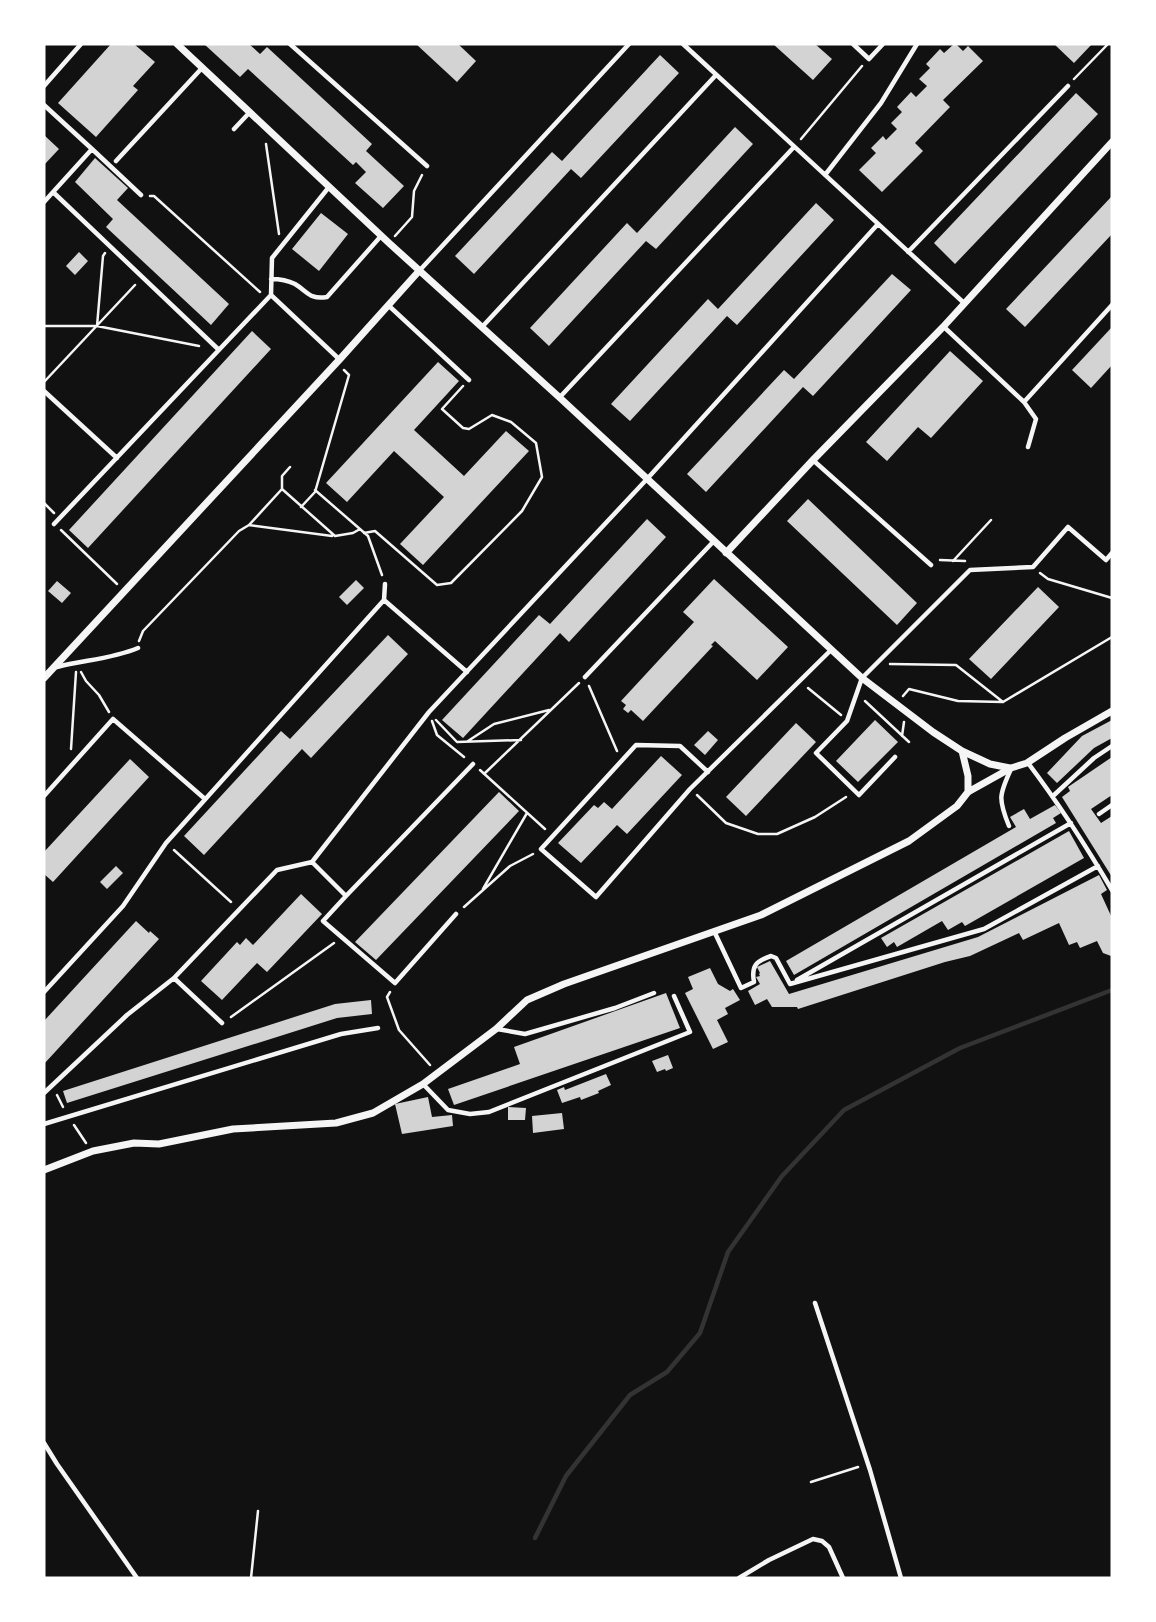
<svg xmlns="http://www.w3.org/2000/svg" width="1156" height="1622" viewBox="0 0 1156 1622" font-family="Rubik,sans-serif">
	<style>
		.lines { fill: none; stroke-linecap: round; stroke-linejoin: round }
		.stream { stroke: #333; stroke-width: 4.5 }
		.building { fill: #d3d3d3 }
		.path { stroke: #f5f5f5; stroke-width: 2.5 }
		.service { stroke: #f5f5f5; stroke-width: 4.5 }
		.minor { stroke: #f5f5f5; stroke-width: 7 }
	</style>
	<rect width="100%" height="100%" fill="#111"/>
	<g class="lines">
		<path class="stream" d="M535,1538L566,1476L630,1395L667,1372L700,1333L728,1252L782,1176L844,1110L960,1048L1112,990"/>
	</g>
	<path class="building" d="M111,44H134L155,62L133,86L138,90L96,137L58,103Z
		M204,44H249L260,54L267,47L372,144L366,151L404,186L383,208L355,183L366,172L356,162L353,165L248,69L240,77Z
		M416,44H458L476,61L457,82Z
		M773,44H815L832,59L813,80Z
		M954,44H956L963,51L968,46L983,61L943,100L950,107L915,143L923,151L882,192L859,170L876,153L871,148L883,136L886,140L897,129L891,123L902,112L897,107L911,92L916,97L927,86L919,79L930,68L926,64L940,49L944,53Z
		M1054,44H1092L1074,63Z
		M660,55L679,73L581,178L571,169L474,274L455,256L552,152L562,161Z
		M1076,93L1098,114L955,264L934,243Z
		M735,127L753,144L656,249L646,241L549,346L530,328L627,223L637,233Z
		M44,135L59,149L44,165Z
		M95,158L128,188L117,200L229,304L211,325L106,227L113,219L75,182Z
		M1112,196V234L1025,327L1006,309Z
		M816,203L834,220L737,325L727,316L630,421L611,404L708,299L718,309Z
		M321,213L348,234L319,271L292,249Z
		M79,252L88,261L75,275L66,266Z
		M892,274L911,290L813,396L803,387L706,492L687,474L784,370L794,379Z
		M1112,327V365L1091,388L1072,370Z
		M252,331L271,349L88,548L69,530Z
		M950,351L983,381L931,438L918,427L887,461L866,442Z
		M438,362L459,381L414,430L464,476L506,431L529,451L423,565L400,544L444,497L394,451L347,502L326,483Z
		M808,499L917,603L897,625L787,521Z
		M647,519L666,537L569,642L560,633L463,738L442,720L539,615L550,624Z
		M714,579L788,647L757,680L715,641L711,645L713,646L643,721L631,710L628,713L623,709L626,705L621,701L694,622L683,612Z
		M356,580L364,588L347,605L339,597Z
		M57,581L71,593L62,603L48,591Z
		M1038,587L1059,607L991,679L969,659Z
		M388,635L408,654L311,758L302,749L204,855L184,836L281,731L290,739Z
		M875,720L898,742L858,782L836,761Z
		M1112,720V738L1094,748L1057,783L1047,773L1082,736Z
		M796,723L816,742L746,816L726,797Z
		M708,731L718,740L705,755L694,745Z
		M661,756L682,775L627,834L617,825L581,863L558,843L594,805L598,808L604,802L612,809Z
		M1112,757V795L1091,809L1101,823L1112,816V877L1062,797L1070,791L1068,787Z
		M130,759L149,777L53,882L44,874V852Z
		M499,792L519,811L376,960L355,942Z
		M1055,805L1061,813L1053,818L1056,823L794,975L786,961L1016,827L1010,817L1024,809L1030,819Z
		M1069,831L1084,858L965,926L962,922L948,930L942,921L897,947L894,942L887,947L881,938Z
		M116,866L123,873L107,889L100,882Z
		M1099,875L1107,890L1101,894L1112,918L1111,956L1103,953L1097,941L1080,948L1077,942L1069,945L1059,923L1023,940L1019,933L970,956L945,962L798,1009L797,1007H772L767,999L755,1005L748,991L760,984L756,977L760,976L759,974L760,973L757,967L770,961L789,994L978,937Z
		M301,894L322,914L267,972L257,963L222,1000L201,981L237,942L240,945L246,938L253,945Z
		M136,921L149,933L150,931L159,939L44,1064V1021Z
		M710,968L718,984L730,991L733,989L740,1000L725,1008L728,1014L717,1020L728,1042L713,1049L685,993L693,989L688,977Z
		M666,993L680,1028L454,1105L448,1089L520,1064L514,1047Z
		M371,1000L372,1014L337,1018L67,1103L63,1091L335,1004Z
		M668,1055L673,1068L666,1071L665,1069L657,1072L652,1061Z
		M606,1074L611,1085L598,1091L599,1093L581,1100L580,1097L562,1103L557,1090L564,1087L565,1090Z
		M428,1097L432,1117L452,1115L453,1126L402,1134L395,1104Z
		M508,1107L526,1108L525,1120H508Z
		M562,1113L564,1129L533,1133L532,1116Z"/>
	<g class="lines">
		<path class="path" d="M1074,79L1108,44
			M801,139L862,66
			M266,144L279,234
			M150,196H154L260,292
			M395,236L412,217L414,191L422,175
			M44,326H97L199,346
			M97,326L103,256L105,253
			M44,382L135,285
			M282,489L335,536L353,533L360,529
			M315,490L368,536L382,575
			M44,503L54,513
			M301,507L315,492L349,375L344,370
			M249,525L332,536
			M61,530L117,584
			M364,533L375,531L437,585L451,583L522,511L542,477L536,443L511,422L492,415L469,429L463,428L442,409L463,386
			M940,560L965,561
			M953,561L991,520
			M1040,573L1048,579L1112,598
			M139,641L143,631L239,531L249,525L282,489V476L290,467
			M890,664L956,665L1003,702
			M81,672L86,681L99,695L109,712
			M589,686L617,751
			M808,688L841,715
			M903,696L909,689L958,701L1003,702L1112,637
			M865,701L909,742
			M436,720L457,742L521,740
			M432,721L437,735L464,757
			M902,736L904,722
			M468,741L494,724L549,710
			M71,749L76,672
			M480,770L545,829
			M484,774L579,683
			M697,795L726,823L758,834H777L815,817L846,797
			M174,850L231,902
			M483,889L527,813
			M464,907L510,866L533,854
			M390,992L387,997L399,1030L430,1065
			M231,1017L334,943
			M57,1095L63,1107
			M74,1125L86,1143
			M811,1482L858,1467
			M251,1578L258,1511"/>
		<path class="service" d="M290,44L427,166
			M683,44L964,303
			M853,44L869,59L883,44
			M44,86L81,44
			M44,105L92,149L44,202
			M234,129L250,112
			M92,149L141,195
			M116,161L202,68
			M825,175L881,103L917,44
			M53,192L219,350
			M908,252L1068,86
			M420,270L629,44
			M271,279C280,279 287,280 295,284C308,292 310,300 327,297L381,236
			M271,295L339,359
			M388,305L469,380
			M482,327L716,75
			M944,327L1024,402L1112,305
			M44,391L117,458
			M560,397L794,147
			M1024,402L1036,419L1028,447
			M814,461L931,565
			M54,524L271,295L272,258L329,187
			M384,600L385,584
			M57,667C84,660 112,659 138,648
			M585,677L713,542
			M895,757L859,795L816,753L847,721L862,678L970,570L1033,567L1068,527L1106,560L1112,553
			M1028,763C1059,804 1086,846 1112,890
			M708,772L680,746L636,745L541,849L596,897L690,789L831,650
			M44,796L113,719L205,799
			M1053,796L1094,758L1112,746
			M1099,814L1112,805
			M1009,826C998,799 999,795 1011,769
			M312,862L346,896
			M456,914L395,983L323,921L346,896L473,764
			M714,931L741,988L754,982C751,966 756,961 771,956L776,958L790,984
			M174,978L222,1023
			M797,980L1071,823
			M790,984L984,929L1098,866
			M44,992L123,906L166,843L384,600L467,672
			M497,1029L525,1034L615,1008L654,993
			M423,1084L448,1110L470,1114L489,1112L690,1032L674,996
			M44,1093L127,1015L174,978L277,870L312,862L429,712L647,479L878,224
			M44,1124L341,1034L378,1028
			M815,1303L870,1470L901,1578
			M44,1443L57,1464L137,1578
			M739,1578L769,1560L813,1539L822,1541L829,1547L843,1578"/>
		<path class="minor" d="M177,44L389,243L559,397L862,678L933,732L962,751L990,764L1010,768
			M726,553L813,460L943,327L1112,142
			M44,678L340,359L419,271
			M962,751L968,776V792
			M44,1170L93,1151L134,1143L159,1144L233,1129L336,1123L373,1113L423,1084L496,1029L527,1000L564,984L761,915L909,841L957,806L968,792L1011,768L1027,763L1065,738L1112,711"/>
	</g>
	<rect width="1156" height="1622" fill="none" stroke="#ffffff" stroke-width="91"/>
</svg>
